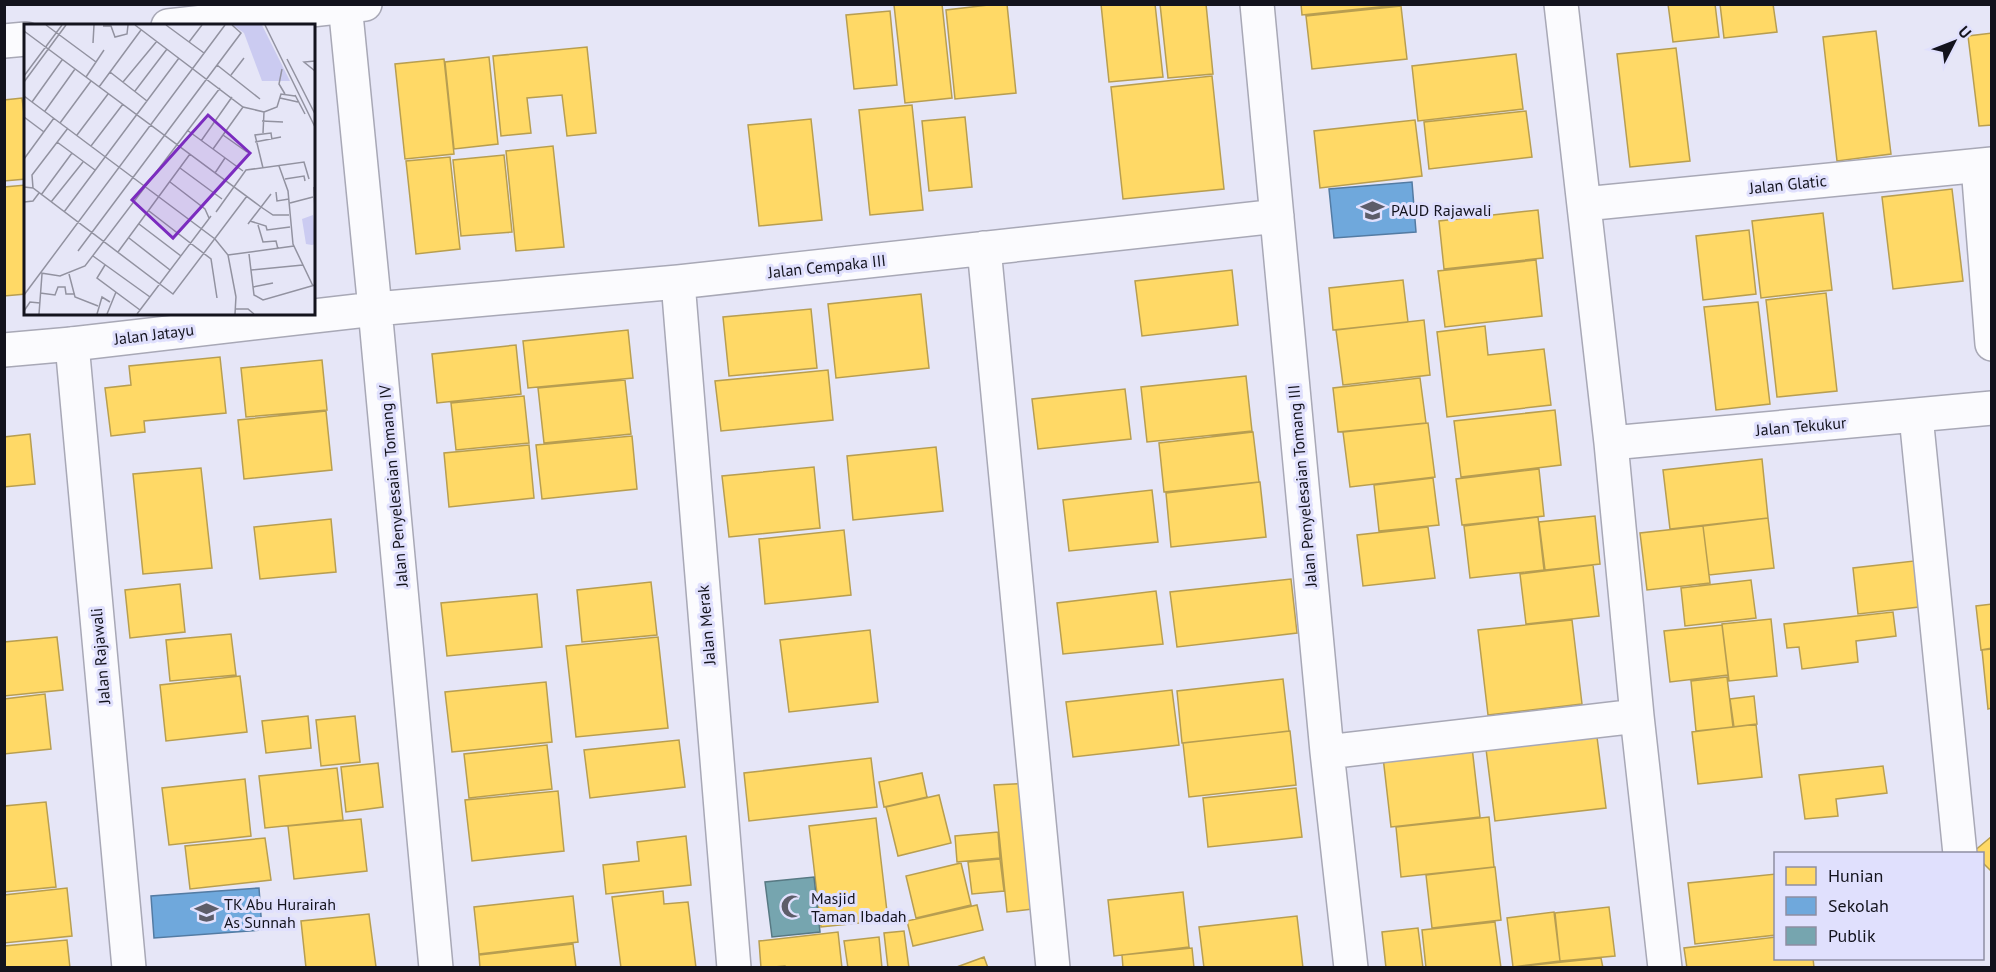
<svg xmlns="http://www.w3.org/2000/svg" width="1996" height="972" viewBox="0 0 1996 972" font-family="'PT Sans',sans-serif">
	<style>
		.homes { fill: #ffd966; stroke: #b89e50; stroke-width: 1.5 }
		.schools { fill: #6fa8dc; stroke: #537ba3; stroke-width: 1.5 }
		.public { fill: #76a5af; stroke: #587983; stroke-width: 1.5 }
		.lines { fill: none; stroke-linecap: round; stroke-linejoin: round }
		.minor-casing { stroke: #a8a8b6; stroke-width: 36 }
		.tertiary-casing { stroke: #a8a8b6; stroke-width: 36 }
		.minor { stroke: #fbfbfe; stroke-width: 33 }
		.tertiary { stroke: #fbfbfe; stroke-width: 33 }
		.labels { text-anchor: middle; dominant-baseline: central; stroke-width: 6; stroke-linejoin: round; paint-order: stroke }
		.street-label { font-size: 16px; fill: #13131d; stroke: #e0e0fd }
		.poi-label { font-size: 16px; fill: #13131d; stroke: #e0e0fd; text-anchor: start }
		.inset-road { fill: none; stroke: #9292a0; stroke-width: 1.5 }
		.view { fill: #7b2cbf; fill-opacity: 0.15; stroke: #7b2cbf; stroke-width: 3 }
		.inset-edge { fill: none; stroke: #13131d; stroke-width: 3 }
	</style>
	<rect width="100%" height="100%" fill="#e6e6f7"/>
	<path class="homes" d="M942,4L952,98L905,103L894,5Z
		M997,4H1007L1016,93L955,99L946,10Z
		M1101,4H1155L1163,77L1109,82Z
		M1160,4H1206L1213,74L1168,78Z
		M1301,4H1398V5L1302,15Z
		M1668,4H1715L1719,37L1673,42Z
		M1720,4H1773L1777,32L1724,38Z
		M1401,6L1407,59L1312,69L1306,16Z
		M890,11L897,85L854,89L846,15Z
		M1876,31L1891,154L1837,161L1823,37Z
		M1992,33V125L1979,126L1968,36Z
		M587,47L596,133L567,136L562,95L527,98L531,133L501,136L493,56Z
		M1676,48L1690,161L1630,167L1617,54Z
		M1516,54L1523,109L1418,121L1412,66Z
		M489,57L498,144L454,149L445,62Z
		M444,59L454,154L405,159L395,64Z
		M1212,76L1224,189L1123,199L1111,87Z
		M22,98L26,130V179L4,181V100Z
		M912,105L923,210L870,215L859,110Z
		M1526,111L1532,157L1429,169L1424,122Z
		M965,117L972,187L929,191L922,121Z
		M811,119L822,220L759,226L748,125Z
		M1415,120L1422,176L1320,188L1314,131Z
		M553,146L564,247L516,251L506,151Z
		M504,155L512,232L461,236L453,160Z
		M450,157L460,249L416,254L406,161Z
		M26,185V294L4,296V187Z
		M1952,189L1963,281L1893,289L1882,197Z
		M1538,210L1543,258L1444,269L1439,221Z
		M1823,213L1832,290L1761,298L1752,221Z
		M1749,230L1756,294L1703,300L1696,236Z
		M1536,260L1542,316L1445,327L1438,271Z
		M1232,270L1238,325L1142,336L1135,281Z
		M1403,280L1408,322L1333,330L1329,288Z
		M1826,293L1837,391L1777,397L1766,300Z
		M921,294L929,368L836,378L828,304Z
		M1758,302L1770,404L1716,410L1704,307Z
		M811,309L817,368L729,376L723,317Z
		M1424,320L1430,375L1343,385L1336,330Z
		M1485,326L1488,355L1544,349L1551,405L1447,417L1437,332Z
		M628,330L633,378L528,388L523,341Z
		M516,345L521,394L437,403L432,354Z
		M220,357L226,413L144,421L145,432L111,436L105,388L131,385L129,366Z
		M322,360L327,410L246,417L241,368Z
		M828,370L833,420L721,431L715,381Z
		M1246,376L1252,431L1147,442L1141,387Z
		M1420,378L1426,423L1338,432L1333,388Z
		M625,380L631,434L544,443L538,388Z
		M1125,389L1131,439L1038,449L1032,399Z
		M524,396L529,443L456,450L451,403Z
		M1555,410L1561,465L1461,477L1454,421Z
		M326,411L332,470L244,479L238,420Z
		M1428,423L1435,477L1350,487L1343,432Z
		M1253,432L1259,482L1164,492L1159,443Z
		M30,434L35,484L4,487V437Z
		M632,436L637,489L542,499L536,445Z
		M529,445L534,498L449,507L444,453Z
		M936,447L943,511L853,520L847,456Z
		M1762,459L1768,518L1670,529L1663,470Z
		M814,467L820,528L729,537L722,476Z
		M201,468L212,568L143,574L133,474Z
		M1539,469L1544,516L1462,525L1456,479Z
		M1433,478L1439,525L1379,531L1374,485Z
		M1260,482L1266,537L1171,547L1166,493Z
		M1152,490L1158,542L1069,551L1063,500Z
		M1595,516L1600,564L1545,570L1539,522Z
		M1538,517L1544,570L1470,578L1464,526Z
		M1768,518L1774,568L1709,575L1703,526Z
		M331,519L336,572L260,579L254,527Z
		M1703,526L1710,583L1647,590L1640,533Z
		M1428,527L1435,578L1363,586L1357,535Z
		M844,530L851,595L765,604L759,539Z
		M1914,561L1919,607L1858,614L1853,568Z
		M1593,565L1599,616L1526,624L1520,574Z
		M1291,579L1297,633L1177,647L1170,592Z
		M1751,580L1756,618L1685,626L1681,588Z
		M651,582L657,635L582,642L577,590Z
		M180,584L185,632L130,638L125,590Z
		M1156,591L1163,644L1063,654L1057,603Z
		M537,594L542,647L447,656L441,603Z
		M1992,604V648L1981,650L1976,606Z
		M1893,612L1896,636L1856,641L1858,662L1802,669L1799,647L1787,648L1784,624Z
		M1771,619L1777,676L1729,681L1722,624Z
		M1572,620L1582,704L1488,715L1478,630Z
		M1722,625L1728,675L1670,682L1664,631Z
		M870,630L878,702L789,712L780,640Z
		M231,634L236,675L170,681L166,640Z
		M57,637L63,690L4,696V642Z
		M658,637L668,728L576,737L566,646Z
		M1992,649V708L1988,709L1982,650Z
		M240,676L247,732L166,741L160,685Z
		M1727,677L1733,727L1696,731L1691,681Z
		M1283,679L1289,731L1182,743L1177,691Z
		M546,682L552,742L452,752L445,692Z
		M1172,690L1179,745L1073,757L1066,702Z
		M45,694L51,749L4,754V699Z
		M1754,696L1757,724L1734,727L1730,699Z
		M308,716L311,748L266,753L262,721Z
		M355,716L360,762L321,766L316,720Z
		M1756,724L1762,777L1698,784L1692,732Z
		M1290,731L1296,785L1189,797L1183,743Z
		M1597,737L1606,808L1495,821L1486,749Z
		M679,740L685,787L590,798L584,750Z
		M547,745L552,789L469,798L464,754Z
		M1472,747L1480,817L1391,827L1383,757Z
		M871,758L877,807L749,821L744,773Z
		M378,763L383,807L346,812L341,767Z
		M1883,766L1887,793L1836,799L1838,816L1805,819L1799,775Z
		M337,768L343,820L265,828L259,776Z
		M922,773L927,797L884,807L879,782Z
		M245,779L251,836L169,845L162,788Z
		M1029,783L1041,908L1007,912L994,785Z
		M1296,788L1302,837L1208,847L1203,798Z
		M558,791L564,851L472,861L465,800Z
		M939,795L951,843L898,856L886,807Z
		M46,802L56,887L4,892V806Z
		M1489,817L1494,867L1401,877L1396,827Z
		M876,818L888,920L821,927L809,826Z
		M361,819L367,871L294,879L288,826Z
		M998,832L1000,858L957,862L955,836Z
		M686,836L691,885L606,894L603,865L639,861L637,842Z
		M1992,836V872L1982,862V854L1973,852Z
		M265,838L271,880L190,889L185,846Z
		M1000,859L1004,891L972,894L968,862Z
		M961,863L971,905L916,918L906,876Z
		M1495,867L1501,920L1432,928L1426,875Z
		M1776,874V935L1695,944L1688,883Z
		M67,888L72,936L4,943V895Z
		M663,891L664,904L688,902L696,968H621L612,897Z
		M1183,892L1189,947L1114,956L1108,900Z
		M573,896L578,942L479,954L474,907Z
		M977,905L983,930L913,946L907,921Z
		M1609,907L1615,956L1560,961L1555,913Z
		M1554,912L1560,961L1513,967L1507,918Z
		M369,914L376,967L306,968L301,921Z
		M1297,916L1303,968H1204L1199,927Z
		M1495,922L1501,968H1426L1422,930Z
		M1418,928L1423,968H1386L1382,932Z
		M904,931L909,968H888L884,933Z
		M838,932L842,968H786L785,966L761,968L759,941Z
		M879,937L882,968H848L844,941Z
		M1776,937V958H1813L1814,968H1687L1684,948Z
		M67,940L70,968H4V946Z
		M573,944L576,968H480L479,955Z
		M1192,948L1194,968H1123L1122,955Z
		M984,957L988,968H954Z
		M1601,958L1603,968L1515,967Z"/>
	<path class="schools" d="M1412,182L1416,232L1334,238L1329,189Z
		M259,888L262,930L154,938L151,896Z"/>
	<path class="public" d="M814,877L820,932L772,937L765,882Z"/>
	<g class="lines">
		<defs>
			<path id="minor" d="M1257,4L1327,752L1351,968
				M1561,4L1611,443L1637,716L1665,968
				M168,26L365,4
				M4,41L26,39
				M1978,166L1992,344
				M1584,204L1992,164
				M984,248L1053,968
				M678,282L734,968
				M72,344L129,968
				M1916,416L1960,854
				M1611,443L1992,408
				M1327,752L1637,716
				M436,968L375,309L678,282L1277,216"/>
			<path id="tertiary" d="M4,350L72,344L375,309L345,4"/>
		</defs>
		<use href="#minor" class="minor-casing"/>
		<use href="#tertiary" class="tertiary-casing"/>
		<use href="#minor" class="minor"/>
		<use href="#tertiary" class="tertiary"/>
	</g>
	<defs>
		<symbol id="school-bare" viewBox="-9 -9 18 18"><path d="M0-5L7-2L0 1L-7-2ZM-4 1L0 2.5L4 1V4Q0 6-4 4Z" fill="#5d5d69" stroke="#e0e0fd" stroke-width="2.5" paint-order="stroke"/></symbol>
		<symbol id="mosque-bare" viewBox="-9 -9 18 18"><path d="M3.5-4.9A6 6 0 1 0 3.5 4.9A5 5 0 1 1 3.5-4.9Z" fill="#5d5d69" stroke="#e0e0fd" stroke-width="2.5" paint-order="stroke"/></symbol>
	</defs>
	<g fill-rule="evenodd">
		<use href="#school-bare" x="1356" y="194" width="33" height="33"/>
		<use href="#mosque-bare" x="776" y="890" width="33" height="33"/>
		<use href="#school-bare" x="190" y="896" width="33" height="33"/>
	</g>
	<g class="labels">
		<g class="street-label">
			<text transform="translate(1788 184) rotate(-6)">Jalan Glatic</text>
			<text transform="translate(827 266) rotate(-6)">Jalan Cempaka III</text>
			<text transform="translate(154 334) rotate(-7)">Jalan Jatayu</text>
			<text transform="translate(1801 426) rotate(-5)">Jalan Tekukur</text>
			<text transform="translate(393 486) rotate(-95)">Jalan Penyelesaian Tomang IV</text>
			<text transform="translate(1302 486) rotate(-95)">Jalan Penyelesaian Tomang III</text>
			<text transform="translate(706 625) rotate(-95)">Jalan Merak</text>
			<text transform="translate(100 656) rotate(-95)">Jalan Rajawali</text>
		</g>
		<g class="poi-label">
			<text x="1391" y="210">PAUD Rajawali</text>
			<text x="811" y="898">Masjid<tspan x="811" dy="18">Taman Ibadah</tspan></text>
			<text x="224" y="904">TK Abu Hurairah<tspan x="224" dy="18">As Sunnah</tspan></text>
		</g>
	</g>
	<g transform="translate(24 24)">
		<rect width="291" height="291" fill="#e6e6f7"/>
		<path d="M289,191L291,220L288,221L282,220L278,195Z" fill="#cbcbf1"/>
		<path d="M209,1H238L266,57H238L220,9Z" fill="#cbcbf1"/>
		<path class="inset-road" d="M22,1L72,38M111,1L219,83L240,88M142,1L180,29M241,1L291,103M79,2H87L91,13L103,10L104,1M0,7L237,183L249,191H265M165,18L178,1M69,19L70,1M263,35L291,90M291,37L280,38L291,47M193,41L236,75M258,45L255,60L261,70M86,48L123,77M207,51L220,34M0,52L38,1M62,53L80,26M0,58L42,1M99,58L133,17M75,63L117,6M111,67L143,25M271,71L281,90M0,72L191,215L204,231L212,273M256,74L274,78M8,78L38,36M21,87L51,45M240,88L253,83L257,70L271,72M0,93L20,108M238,97L259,98M36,99L67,57M163,106L219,147M239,109L240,88M53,111L84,70M199,111L223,128M177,117L208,73M33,118L71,146M231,118L257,113M67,122L99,80M189,125L219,83M0,135L30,94M255,142L264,167L269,220L289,262M156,144L198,175M239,144L231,111L247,109L248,116M191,149L201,134M261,155L280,152L281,157M146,158L181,185L185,194M0,163L9,164L149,270L223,172M290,163L291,186M9,164L8,151L44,104M252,168L253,177L265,175M17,171L48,129M0,178L9,177L15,169M27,178L59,138M266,179L289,173M125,187L187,235L193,274M40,188L155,34M192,188L222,146L280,138L285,155M226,197L242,202L243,206L266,203M115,200L157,232M224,200L247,170M234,201L239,218L252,217L254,225M105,214L146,246M54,227L217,9L208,1M94,228L166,130M225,230L230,271L239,276L291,261M204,231L270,222M69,232L126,273M81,241L73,254L116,286M227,246L279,241M17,249L36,252L61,242L196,64M45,250L51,273L74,282M229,263L249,259M16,269L31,271L34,263H41L42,270H51M0,271L201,1M211,285H224L230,290M0,287L6,278L16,279M15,290L18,250M73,290L78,273L86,278M83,290L92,268M113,290L187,192M211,290L212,272"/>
		<path class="view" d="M184,91L226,129L149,214L108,176Z"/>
		<rect width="291" height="291" class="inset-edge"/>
	</g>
	<rect width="1996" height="972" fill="none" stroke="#13131d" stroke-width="12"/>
	<rect x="1774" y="852" width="210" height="108" fill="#e0e0fd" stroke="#8e8ea3" stroke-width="1.5"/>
	<rect x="1786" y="867" width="30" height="18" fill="#ffd966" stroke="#8e8ea3" stroke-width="1.5"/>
	<text x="1828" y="882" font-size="18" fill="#13131d">Hunian</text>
	<rect x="1786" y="897" width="30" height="18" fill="#6fa8dc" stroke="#8e8ea3" stroke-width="1.5"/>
	<text x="1828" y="912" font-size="18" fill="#13131d">Sekolah</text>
	<rect x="1786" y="927" width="30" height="18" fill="#76a5af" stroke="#8e8ea3" stroke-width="1.5"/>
	<text x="1828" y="942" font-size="18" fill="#13131d">Publik</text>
	<g transform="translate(1954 42) rotate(48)" stroke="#e0e0fd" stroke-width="4.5" paint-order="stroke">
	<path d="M0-4.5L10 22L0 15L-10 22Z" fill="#13131d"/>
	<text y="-9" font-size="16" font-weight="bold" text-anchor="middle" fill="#13131d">U</text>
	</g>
</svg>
